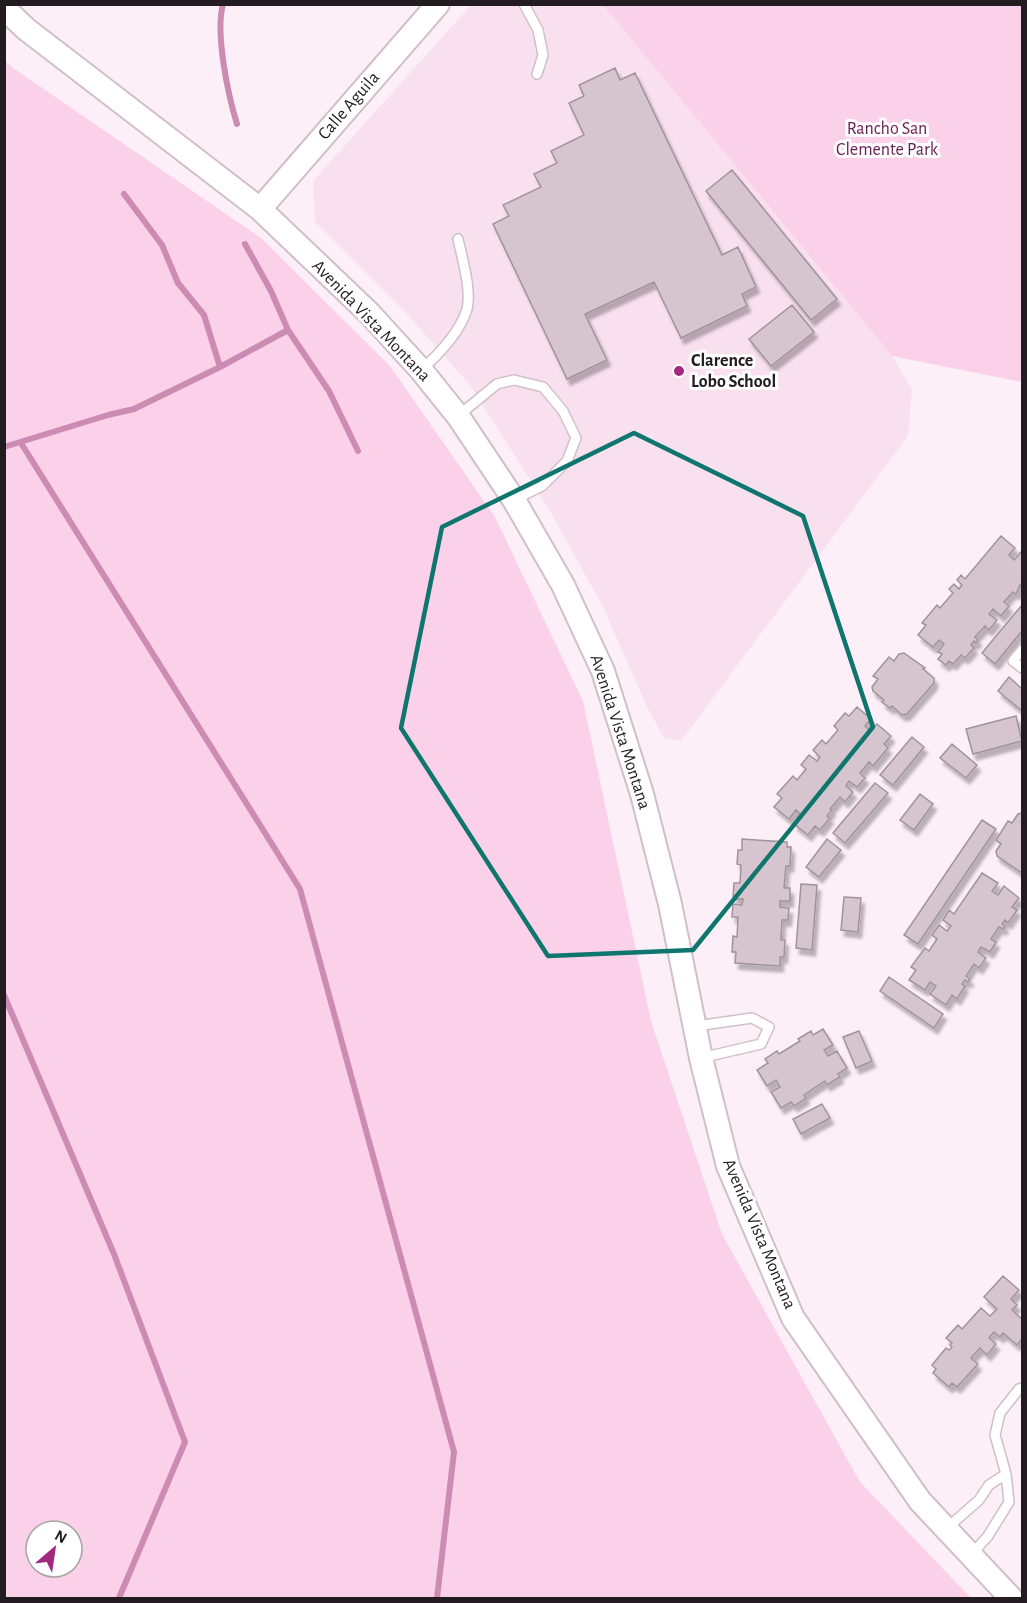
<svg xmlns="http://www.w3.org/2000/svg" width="1027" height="1603" viewBox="0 0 1027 1603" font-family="'Alegreya Sans',sans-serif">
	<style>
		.built { fill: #f9e0ef }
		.green { fill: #fad1e9; fill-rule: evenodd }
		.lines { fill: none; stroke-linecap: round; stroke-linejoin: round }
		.stream { stroke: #cc8bb3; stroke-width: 6 }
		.building { fill: #d6c5ce; stroke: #a2929b; stroke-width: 1.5; filter: url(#shadow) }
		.service-casing { stroke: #d0bfc9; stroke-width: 12 }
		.tertiary-casing { stroke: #d0bfc9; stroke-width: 26 }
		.service { stroke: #fff; stroke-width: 9 }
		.tertiary { stroke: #fff; stroke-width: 22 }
		.marked { fill: none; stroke: #0f766e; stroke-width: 4.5; stroke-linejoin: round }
		.poi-dot { fill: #a3297f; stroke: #fff; stroke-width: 2 }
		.labels { text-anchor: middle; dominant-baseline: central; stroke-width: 6; stroke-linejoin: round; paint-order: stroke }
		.street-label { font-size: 18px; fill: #221c20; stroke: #fff }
		.park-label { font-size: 18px; fill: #6b2054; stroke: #fff }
		.poi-label { font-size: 18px; font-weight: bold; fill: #221c20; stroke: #fff; text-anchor: start }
	</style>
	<defs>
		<filter id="shadow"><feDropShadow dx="3.5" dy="6" stdDeviation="1.5" flood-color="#0004"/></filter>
	</defs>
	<rect width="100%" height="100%" fill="#fdeff7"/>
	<path class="built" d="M471,5H603L892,356L912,389L908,436L681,741L664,738L647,707L604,609L554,518L470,385L404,311L315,222L313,181Z"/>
	<path class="green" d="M603,5H1022V382L892,356Z
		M4,60L13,68L261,238L390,366L495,517L583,701L651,1021L722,1234L860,1482L971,1598H5ZM36,1531H72V1567H36Z"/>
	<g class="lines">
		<path class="stream" d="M223,4C215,33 228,95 237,124
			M124,194L162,245L178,283L204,315L220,367
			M245,244L271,291L288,330L329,391L358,451
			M21,443L300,889L454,1452L437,1598
			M4,447L108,415L134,409L220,367L288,330
			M4,995L114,1254L185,1442L119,1598"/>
	</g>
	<path class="building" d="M615,68L620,80L635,73L722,255L738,247L756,287L742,294L747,306L681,338L654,282L585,314L607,360L567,379L493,224L509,216L503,205L541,187L534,174L557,163L551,151L584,135L569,103L584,96L579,85Z
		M732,170L837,299L811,320L706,191Z
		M792,305L814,332L771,366L749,339Z
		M1001,536L1015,548L1009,555L1014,560L1021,552L1022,554V587L1020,585L1016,594L1013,592L1004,602L1009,606L1001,616L993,609L989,614L997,620L989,630L985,626L975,637L978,640L976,643L974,641L971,645L974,648L965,658L961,655L953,664L949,661L946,665L938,659L942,654L938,652L944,644L939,640L933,647L918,635L926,625L922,623L937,605L940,608L953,593L949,589L954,584L959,589L962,585L957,580L961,575L965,579Z
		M1022,605V631L995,664L982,653Z
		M904,653L925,668L923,669L934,678V683L907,714L902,715L892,706L890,708L882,702L884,700L873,691L872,687L878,679L873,676L889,657L894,661L899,654Z
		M1009,677L1022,689V711L998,691Z
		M857,707L871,719L865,726L870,731L877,724L891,736L884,744L888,748L873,766L869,762L860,773L865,778L857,787L849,781L846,786L853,792L845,802L840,797L830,809L832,810L827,816L830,818L820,830L815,826L808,835L794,824L801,815L796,810L789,819L774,807L782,798L777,794L793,776L797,780L806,769L801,765L809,755L817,761L820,757L813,750L822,740L826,744L838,730L834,726L845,713L849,716Z
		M1016,716L1022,741L973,754L966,729Z
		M912,737L924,747L893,785L880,775Z
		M952,744L977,765L966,778L940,758Z
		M875,783L888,793L845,843L833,833Z
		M920,794L933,804L914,830L900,820Z
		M1022,813V873L997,856L996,851L1001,844L996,840L1008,821L1012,823L1018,814Z
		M982,820L996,829L918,944L904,935Z
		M742,839L787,842V847H791L790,866H786L784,888H790V901H780V907L789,908L788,920H782L781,940H785L784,957H780V966L735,963L736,952H732L733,936L737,937L738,917H732L733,904L742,905L743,899H733L734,883H740L741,865L737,864L738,850H742Z
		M827,839L841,850L819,877L806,867Z
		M982,873L998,883L992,891L998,895L1004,886L1019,898L1012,907L1017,910L1008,923L1005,920L1002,924L1005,926L1003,929L999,927L991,939L996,942L990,952L981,947L978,952L986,958L979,968L974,964L966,976L970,979L968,982L965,980L962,984L965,986L957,999L952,995L946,1005L930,994L936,986L930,982L925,990L909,980L916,970L911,967L925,948L929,951L937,939L932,935L939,925L947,931L951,926L943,920L949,910L954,914Z
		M801,884L817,885L812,950L796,948Z
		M844,897L861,898L858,932L841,930Z
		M889,977L943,1014L934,1028L880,991Z
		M823,1029L833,1045L824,1050L828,1056L837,1051L847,1068L838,1074L840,1077L827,1085L825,1081L804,1095L806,1098L794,1106L791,1102L781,1108L771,1092L780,1087L776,1080L767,1086L757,1070L768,1063L765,1059L777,1051L779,1054L800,1041L798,1039L811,1031L813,1035Z
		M859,1031L872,1061L856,1068L843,1037Z
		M822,1104L830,1118L801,1134L793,1119Z
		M1003,1276L1019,1290L1011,1299L1017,1305L1012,1310L1022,1319V1339L1017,1345L1003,1333L1000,1337L994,1332L989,1338L996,1344L987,1355L980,1348L971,1358L978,1364L957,1387L952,1383L949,1387L933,1373L936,1369L932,1365L946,1348L949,1350L952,1347L950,1345L952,1343L946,1338L958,1325L962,1329L981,1308L990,1316L997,1309L984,1297Z"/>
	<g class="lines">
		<defs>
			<path id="service" d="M524,4L538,30L543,55L537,74
				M421,370C438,355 458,335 466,312C473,294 462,258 458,239
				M458,416L497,384L514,380L543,387L563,411L576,438L567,461L542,486L514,500
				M1022,650L1013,661L1022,668
				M696,1026L752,1018L769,1027L761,1044L701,1058
				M946,1529L979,1500L989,1485L1006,1474
				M972,1554L988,1536L1009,1502L1006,1474L995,1435L1000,1413L1019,1389L1022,1388"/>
			<path id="tertiary" d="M4,8L26,29L260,209L369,313L421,370L458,416L514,500L563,585L603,671L642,794L670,904L701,1058L728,1166L793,1318L920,1501L1011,1598
				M260,209L438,4"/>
		</defs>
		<use href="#service" class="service-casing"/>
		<use href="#tertiary" class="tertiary-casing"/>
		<use href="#service" class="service"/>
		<use href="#tertiary" class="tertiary"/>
	</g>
	<path class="marked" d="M634,433L803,516L873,727L693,950L548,956L401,728L442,527Z"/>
	<circle class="poi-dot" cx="679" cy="371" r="6"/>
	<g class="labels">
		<g class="street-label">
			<text transform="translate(349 106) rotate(-49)">Calle Aguila</text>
			<text transform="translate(371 321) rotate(46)">Avenida Vista Montana</text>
			<text transform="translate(620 732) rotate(72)">Avenida Vista Montana</text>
			<text transform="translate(759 1234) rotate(67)">Avenida Vista Montana</text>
		</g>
		<g class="park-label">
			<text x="887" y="129">Rancho San<tspan x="887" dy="21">Clemente Park</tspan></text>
		</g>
		<g class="poi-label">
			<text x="691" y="361">Clarence<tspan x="691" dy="21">Lobo School</tspan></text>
		</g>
	</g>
	<rect width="1027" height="1603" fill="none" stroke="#221c20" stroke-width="12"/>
	<g transform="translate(54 1549) rotate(29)"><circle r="28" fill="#ffffff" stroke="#a7a4a6" stroke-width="1.5"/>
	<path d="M0-4.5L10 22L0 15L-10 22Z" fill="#a3297f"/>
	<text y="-9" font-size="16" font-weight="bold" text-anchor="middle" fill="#221c20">N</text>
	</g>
</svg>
